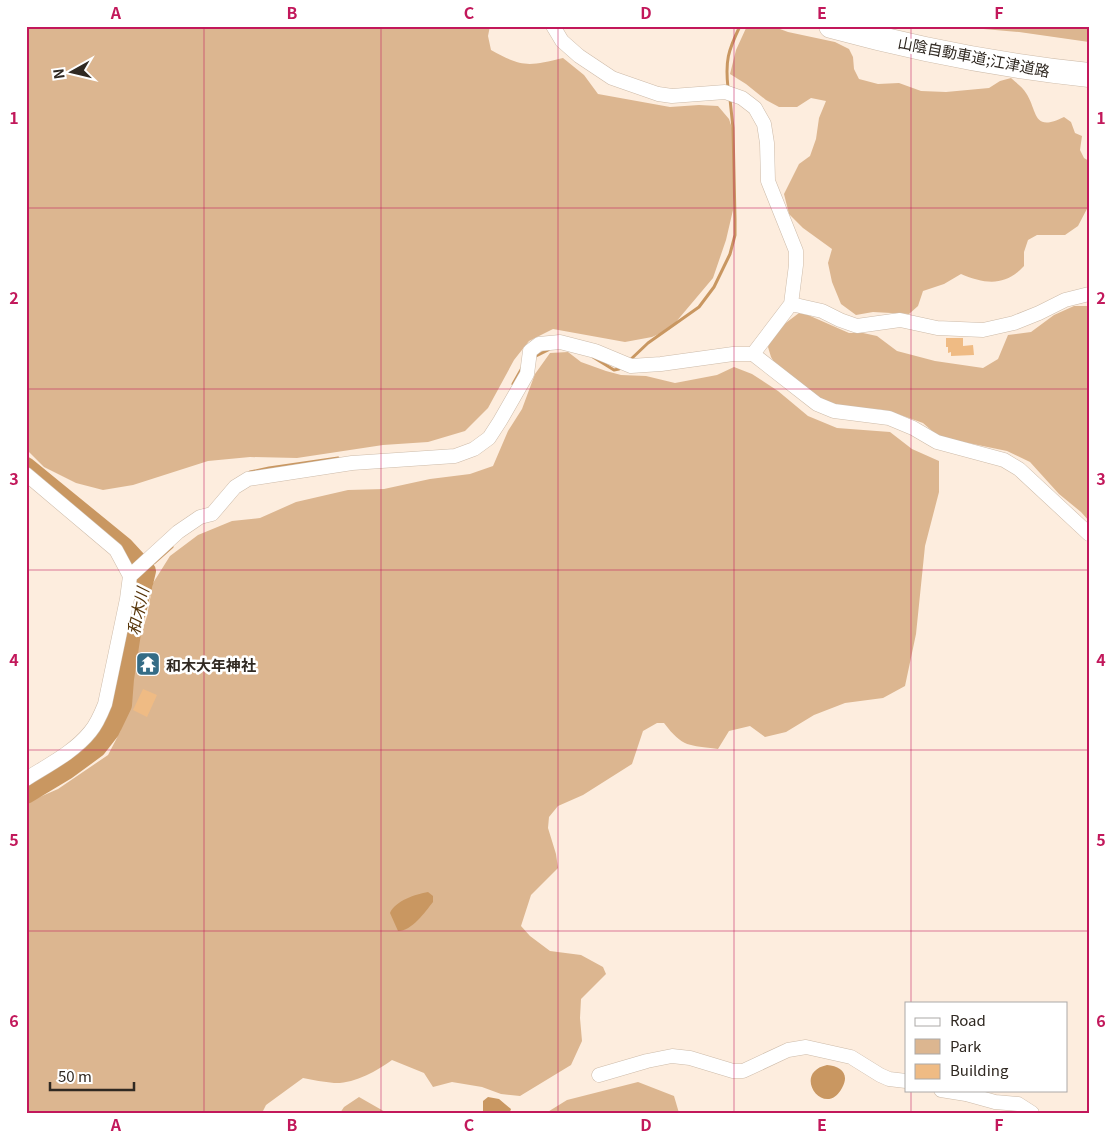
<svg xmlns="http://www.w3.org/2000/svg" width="1115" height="1139" viewBox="0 0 1115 1139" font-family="Georgia,'Noto Sans JP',serif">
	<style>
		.green { fill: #dcb690 }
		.water { fill: #c99761 }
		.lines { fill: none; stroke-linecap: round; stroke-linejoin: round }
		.stream { stroke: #c99761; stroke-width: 3 }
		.river { stroke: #c99761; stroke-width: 20 }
		.building { fill: #efbb84 }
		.street-casing { stroke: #cdbba9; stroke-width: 15 }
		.highway-casing { stroke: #cdbba9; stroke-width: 25 }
		.street { stroke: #fff; stroke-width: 14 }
		.highway { stroke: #fff; stroke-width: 24 }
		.grid { fill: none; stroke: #c2185b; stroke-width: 1; stroke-opacity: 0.55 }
		.labels { text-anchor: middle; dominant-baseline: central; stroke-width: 5; stroke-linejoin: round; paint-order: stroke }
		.street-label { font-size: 15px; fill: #302922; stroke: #fff }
		.poi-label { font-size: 15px; font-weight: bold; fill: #302922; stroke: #fff; text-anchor: start }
		.water-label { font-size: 16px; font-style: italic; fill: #563408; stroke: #fff }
		.neatline { fill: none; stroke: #c2185b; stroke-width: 2 }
		.grid-label { font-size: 16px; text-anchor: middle; font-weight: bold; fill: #c2185b }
	</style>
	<rect width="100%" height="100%" fill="#fdedde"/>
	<path class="green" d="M26,26H490L488,36L491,50C523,68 529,66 563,58L584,75L598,94L670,107L699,105L718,106L729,119L733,131V210L726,240L713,278L670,329L652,337L625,342L553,329L529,341L514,360L488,408L465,431L428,442L383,445L297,458L250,457L208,461L133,485L103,490L76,483L44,467L26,449Z
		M747,26H772L788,32L835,42L849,49L853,57L854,69L859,79L878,84L899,83L921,91L946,92L989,88L1000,81L1011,78C1016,83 1023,87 1026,93C1038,111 1032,133 1064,117L1071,122L1075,133L1082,136L1080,150L1084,158L1089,161V205L1078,226L1065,235H1037L1028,240L1024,252V266C1005,287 985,284 961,274L944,284L923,291L918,306L909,314L873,312L856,315L841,304L832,282L828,263L832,249L803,228L789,214L784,194L799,164L810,156L816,139L819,118L826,101L811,98L797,107H779L766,100L746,84L730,74L736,50Z
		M949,26H1089V42L1019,32Z
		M1074,306H1089V521L1081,512L1059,494L1030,462L1007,451L939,437L923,423L889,411L877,409L845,408L821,400L778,369L771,357L768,347L770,340L783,325L799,313L808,315L849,333H863L877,336L897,351L935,361L983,368L998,359L1008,335L1031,332L1054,315Z
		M568,352L581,362L606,371L621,375L646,376L675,383L717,375L734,367L752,374L778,391L808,416L837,428L890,432L912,449L939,461V492L925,546L916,634L905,686L883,698L845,703L814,715L786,732L765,737L750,726L729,731L718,749C689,745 683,748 664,723H657L643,731L632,764L583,795L558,806L549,817L548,828L556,854L558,868L531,895L521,926L530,936L550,951L581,955L603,967L606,974L581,999L580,1018L582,1041L571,1065L520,1096L501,1094L482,1087L452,1082L433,1087L424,1073L392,1060C377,1071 354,1084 334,1083C324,1082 313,1080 303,1078L266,1105L262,1113H26V803L58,789L108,755L120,732L128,708L135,652L147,616L153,583L170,556L198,535L232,521L260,518L296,502L348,490L384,489L430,479L470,474L493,466L508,431L522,409L535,374L550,353Z
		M638,1082L674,1096L679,1113H546L567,1100Z
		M359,1097L387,1113H340L344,1107Z"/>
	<path class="water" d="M428,892L433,896V902C425,912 412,931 398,931L390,913C395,901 416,894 428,892Z
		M827,1065C841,1066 850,1074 842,1088C825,1120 790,1073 827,1065Z
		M488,1097L499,1099L511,1109L510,1112H483V1101Z"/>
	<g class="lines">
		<path class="stream" d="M728,88C725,61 728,51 740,26
			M534,357L548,350
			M593,357L614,370L619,369L622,366
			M629,361L648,343L699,307L714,287L730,254L735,235V219L733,128L730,99
			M513,384L522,368
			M250,472L269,468L338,458
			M154,563L172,547"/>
		<path class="river" d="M26,467L124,547L146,571L131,633L124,679L122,705L110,730L96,748L66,770L26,794"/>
	</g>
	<path class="building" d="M946,338H963V346L973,345L974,355L951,356V352L948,353V347H946Z
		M142,656L157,662L153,671L139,666Z
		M143,689L157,695L147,717L133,710Z"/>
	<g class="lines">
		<defs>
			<path id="street" d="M553,26L562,41L579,56L612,78L658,94L672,96L725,92L742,98L755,108L764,124L767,143L768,181L796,251V265L791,304L753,354
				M791,304L822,311L840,320L857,326L900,320L937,328L983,330L1014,323L1039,313L1065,300L1089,294
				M26,474L116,550L130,576L127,599L105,704C101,714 97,724 90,732C74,752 48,765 26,779
				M130,576L178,532L200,517L212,514L235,487L248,479L352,463L455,456L474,449L489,438L500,421L527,374L530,351L539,344L560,342L595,351L631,366L661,364L733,354H753L817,404L834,411L889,418L913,428L937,442L1004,460L1019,469L1089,534
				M599,1075L647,1061L672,1056L690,1058L733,1071H743L788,1050L806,1047L851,1057L880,1075L889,1079L906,1081
				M941,1090L966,1094L995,1102L1018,1104L1032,1113"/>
			<path id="highway" d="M831,26C915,49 1002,66 1089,75"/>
		</defs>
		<use href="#street" class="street-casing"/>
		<use href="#highway" class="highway-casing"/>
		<use href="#street" class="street"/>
		<use href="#highway" class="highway"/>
	</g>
	<path class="grid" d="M204,26V1113M381,26V1113M558,26V1113M734,26V1113M911,26V1003M26,208H1089M26,389H1089M26,570H1089M26,750H1089M26,931H1089M911,1090V1113"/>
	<defs>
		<symbol id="temple-square" viewBox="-11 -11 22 22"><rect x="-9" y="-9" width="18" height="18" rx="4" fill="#346c86" stroke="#fff"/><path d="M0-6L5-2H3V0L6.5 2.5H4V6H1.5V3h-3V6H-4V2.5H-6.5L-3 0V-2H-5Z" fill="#fff"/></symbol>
	</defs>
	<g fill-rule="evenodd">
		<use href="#temple-square" x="134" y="650" width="28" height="28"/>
	</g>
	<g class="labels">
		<g class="street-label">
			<text transform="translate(974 56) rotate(11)">山陰自動車道;江津道路</text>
		</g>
		<g class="poi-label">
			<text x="166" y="664">和木大年神社</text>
		</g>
		<g class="water-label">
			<text transform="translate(137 611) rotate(-78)">和木川</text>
		</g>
	</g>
	<rect width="1115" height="1139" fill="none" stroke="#ffffff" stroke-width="55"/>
	<rect x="905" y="1002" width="162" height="90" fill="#ffffff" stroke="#aca9a7"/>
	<rect x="915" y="1018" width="25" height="8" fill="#ffffff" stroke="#aca9a7"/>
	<text x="950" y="1026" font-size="15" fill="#302922">Road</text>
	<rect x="915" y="1039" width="25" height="15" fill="#dcb690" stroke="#aca9a7"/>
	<text x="950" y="1052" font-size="15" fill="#302922">Park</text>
	<rect x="915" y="1064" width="25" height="15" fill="#efbb84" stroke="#aca9a7"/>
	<text x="950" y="1076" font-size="15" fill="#302922">Building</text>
	<g transform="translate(72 72) rotate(262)" stroke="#ffffff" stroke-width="4" paint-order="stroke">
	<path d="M0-4L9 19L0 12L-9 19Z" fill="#302922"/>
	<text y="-8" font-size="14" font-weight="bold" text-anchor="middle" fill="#302922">N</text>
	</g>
	<path d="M50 1082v8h84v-8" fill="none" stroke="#302922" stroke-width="2.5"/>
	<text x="58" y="1082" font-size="15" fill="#302922" stroke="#ffffff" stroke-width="4" paint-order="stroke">50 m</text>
	<rect x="28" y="28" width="1060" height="1084" class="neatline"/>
	<g class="grid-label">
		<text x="116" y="19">A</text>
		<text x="292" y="19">B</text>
		<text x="469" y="19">C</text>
		<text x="646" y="19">D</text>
		<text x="822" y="19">E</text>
		<text x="999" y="19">F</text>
		<text x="14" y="124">1</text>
		<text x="1101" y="124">1</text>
		<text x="14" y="304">2</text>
		<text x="1101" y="304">2</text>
		<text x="14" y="485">3</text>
		<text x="1101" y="485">3</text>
		<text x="14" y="666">4</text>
		<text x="1101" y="666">4</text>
		<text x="14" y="846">5</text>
		<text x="1101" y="846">5</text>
		<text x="14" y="1027">6</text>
		<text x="1101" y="1027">6</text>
		<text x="116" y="1131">A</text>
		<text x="292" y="1131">B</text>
		<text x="469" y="1131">C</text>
		<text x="646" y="1131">D</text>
		<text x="822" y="1131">E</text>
		<text x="999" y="1131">F</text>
	</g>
</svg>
